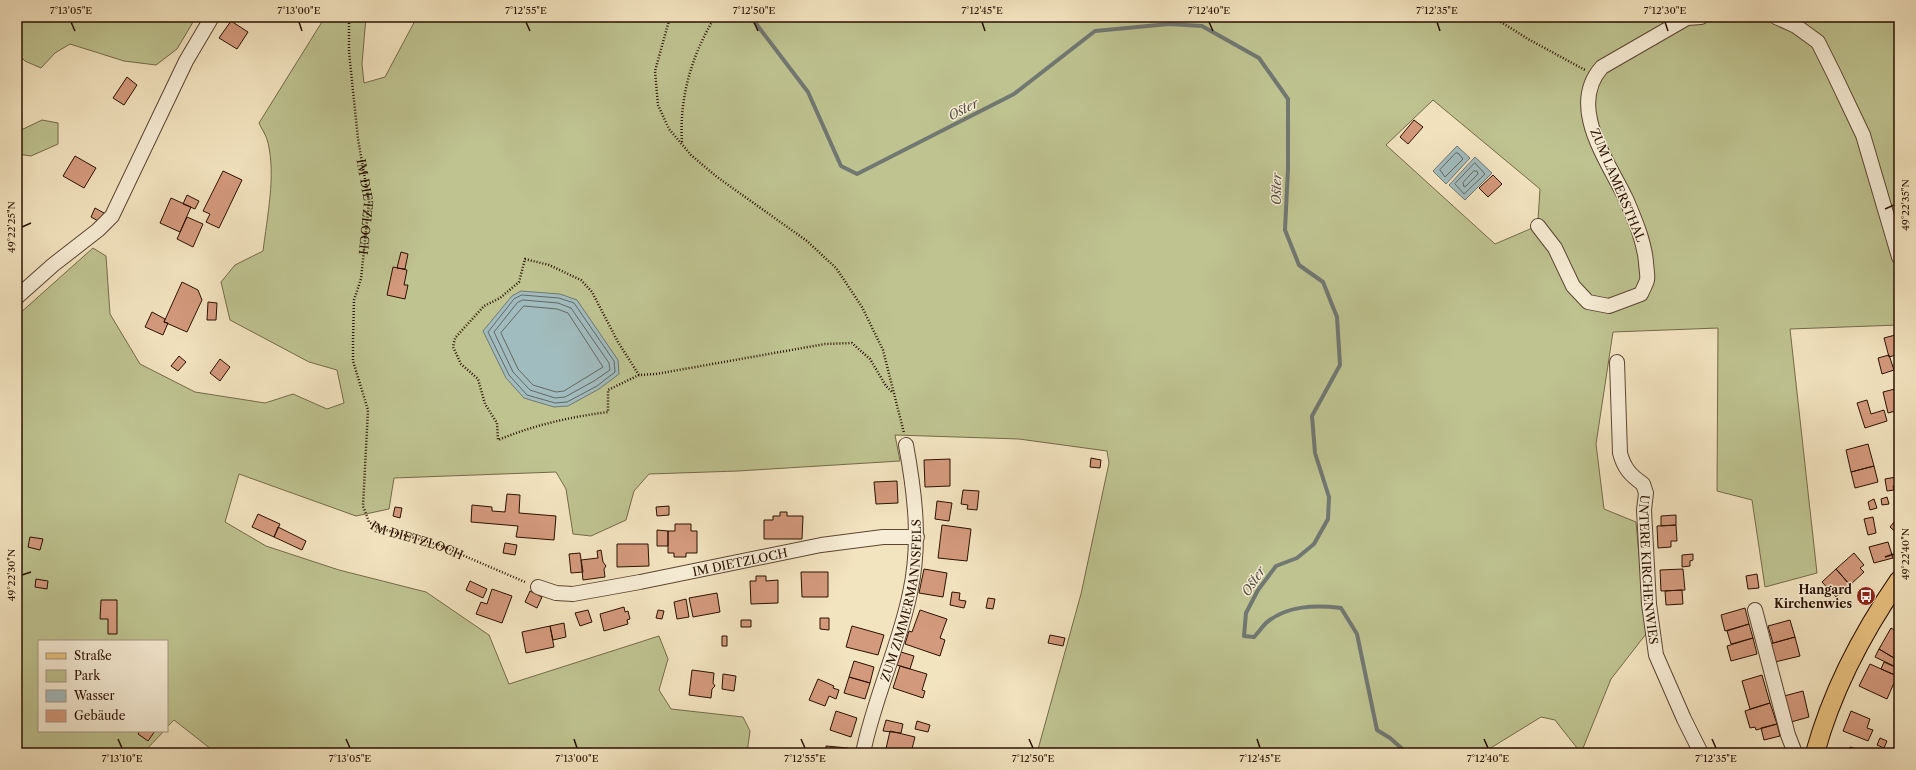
<svg xmlns="http://www.w3.org/2000/svg" width="1916" height="770" viewBox="0 0 1916 770" font-family="'Libre Caslon Text',serif">
	<style>
		.green { fill: #bec390; stroke: #746a48; fill-rule: evenodd }
		.water { fill: #a1bcbe; stroke: #717772 }
		.lines { fill: none; stroke-linecap: round; stroke-linejoin: round }
		.shore { stroke: #666660; stroke-width: 1 }
		.stream { stroke: #717772; stroke-width: 4 }
		.building { fill: #d49a7d; stroke: #2a1001 }
		.minor-casing { stroke: #5c4531; stroke-width: 16 }
		.major-casing { stroke: #2a1001; stroke-width: 20 }
		.path { stroke: #2a1001; stroke-width: 2.5; stroke-dasharray: 1 2; stroke-linecap: butt }
		.minor { stroke: #f7edd6; stroke-width: 14 }
		.major { stroke: #eac280; stroke-width: 18 }
		.ticks { fill: none; stroke: #2a1001; stroke-width: 1.5 }
		.labels { text-anchor: middle; dominant-baseline: central; stroke-width: 3; stroke-linejoin: round; paint-order: stroke }
		.street-label { font-size: 12px; fill: #2a1001; stroke: #f7edd6 }
		.poi-label { font-size: 12px; font-weight: bold; fill: #2a1001; stroke: #f7edd6; text-anchor: end }
		.water-label { font-size: 13px; font-style: italic; fill: #544c43; stroke: #f7edd6 }
		.neatline { fill: none; stroke: #2a1001; stroke-width: 1.5 }
		.ticks-label { font-size: 10px; text-anchor: middle; fill: #2a1001 }
	</style>
	<rect width="100%" height="100%" fill="#f3e4c0"/>
	<filter id="stains"><feTurbulence type="fractalNoise" baseFrequency=".005" numOctaves="4"/><feColorMatrix values="0 0 0 0 .2 0 0 0 0 .09 0 0 0 0 .02 0 0 0 .5 -.17"/></filter>
	<radialGradient id="worn" r=".72"><stop offset=".6" stop-color="#630" stop-opacity="0"/><stop offset="1" stop-color="#630" stop-opacity=".3"/></radialGradient>
	<path class="green" d="M17,17H196L177,49L156,65L124,61L70,44L55,53L41,68L25,61L17,53Z
		M325,17H366L362,64L364,83L385,77L417,17H1899V325L1790,329L1817,573L1765,587L1752,500L1717,491L1718,328L1613,332L1596,444L1604,509L1636,522L1646,634L1611,679L1581,753L1555,720L1541,717L1489,749L1487,753H1037L1081,594L1109,463L1107,451L1019,439L895,435L900,461L738,471L649,474L634,491L626,520L591,536L573,534L566,489L556,472L394,478L389,509L356,516L239,474L225,522L266,546L339,570L426,592L489,635L509,684L659,636L668,659L659,690L671,709L743,717L750,731L747,753H216L174,720L167,727V641H39V731H164L143,753H17V341L19,314L93,248L106,256L110,314L140,364L195,392L265,403L293,394L327,409L344,403L337,370L309,362L230,320L221,282L235,265L263,251C267,218 276,175 268,143C267,136 262,130 259,123ZM1433,100L1540,189L1538,220L1530,229L1495,244L1386,145Z
		M42,120L58,123V144L31,156L17,154V132Z"/>
	<path class="water" d="M1457,146L1470,158L1446,184L1433,171Z
		M1475,157L1492,173L1465,200L1449,185Z
		M521,291L560,294L577,300L618,360L619,374L599,389L568,406L554,407L524,398L506,378L483,331L512,296Z"/>
	<g class="lines">
		<path class="shore" d="M1456,153H1458L1463,159L1445,177L1440,170Z
			M1475,163L1485,174L1464,194L1455,184Z
			M1474,171H1477L1478,174L1466,186L1464,187L1463,183Z
			M522,295L559,298L574,303L614,361L615,372L597,386L567,402L555,403L527,395L509,375L488,332L514,299Z
			M523,300L558,303L571,308L609,363L610,370L594,381L565,397L555,398L530,390L513,372L494,332L517,303Z
			M524,306L557,309L568,313L603,367L564,391L556,392L533,385L518,369L501,333Z"/>
		<path class="stream" d="M751,17L808,92L841,166L857,174L1014,94L1095,31L1169,24L1202,26L1259,58L1288,99V169L1285,230L1299,265L1323,282L1337,317L1340,365L1312,416L1315,453L1329,497L1328,519L1314,544L1297,558L1276,566L1258,590L1246,613L1244,636L1254,637C1258,633 1262,627 1266,623C1287,605 1316,605 1341,608L1357,634L1377,730L1390,738L1407,753"/>
	</g>
	<path class="building" d="M231,21L248,32L237,49L219,38Z
		M127,77L137,85L124,105L113,98Z
		M1414,120L1423,127L1408,144L1400,137Z
		M75,156L96,168L84,188L63,176Z
		M223,171L242,180L219,228L206,222L210,214L203,211Z
		M1493,175L1502,184L1488,197L1479,188Z
		M187,195L199,201L195,209L183,204Z
		M171,198L191,207L180,232L160,223Z
		M95,208L104,213L100,222L91,217Z
		M187,217L203,224L193,247L177,239Z
		M401,252L408,254L405,269L397,268Z
		M393,267L407,270L404,285H408L405,299L387,295Z
		M182,282L198,290L202,300L187,332L164,322Z
		M208,302L217,303L216,320H207Z
		M152,312L165,319L164,322L168,323L163,335L145,327Z
		M1899,334V354L1889,357L1884,338Z
		M1889,355L1894,370L1882,374L1878,358Z
		M179,356L186,362L178,371L171,366Z
		M220,359L230,367L220,381L210,373Z
		M1899,388V410L1888,413L1883,392Z
		M1867,400L1871,414L1884,410L1887,421L1865,428L1857,403Z
		M1868,444L1874,466L1851,472L1846,450Z
		M1091,458L1101,460L1100,468L1090,467Z
		M950,459V486L925,487L924,460Z
		M1874,466L1878,482L1855,488L1851,472Z
		M1896,477L1898,485L1893,486L1894,490L1887,491L1885,479Z
		M897,481L898,503L876,504L874,482Z
		M963,490L979,491L977,510L967,509L968,505L961,504Z
		M507,494L520,495L519,513L556,516L554,540L516,537L518,526L471,522L472,505L492,507V511L505,512Z
		M1887,497L1889,504L1882,505L1881,499Z
		M1874,499L1877,508L1870,510L1868,502Z
		M937,501L952,503L949,521L935,519Z
		M669,506V515L657,516L656,507Z
		M395,507L402,508L400,518L393,516Z
		M780,512H787V516H803L802,539H764V520H773V516H780Z
		M258,514L280,524L274,537L252,527Z
		M1676,515V525L1661,526V516Z
		M1873,517L1876,533L1868,535L1864,519Z
		M1898,517H1899V535L1890,527Z
		M675,524H691V531H697V553H686V557H674V553H668V531H675Z
		M942,525L971,529L967,561L938,558Z
		M1676,525L1677,541H1671V547L1658,548L1657,526Z
		M278,527L306,541L302,550L274,537Z
		M657,530L668,531V546H657Z
		M30,537L43,539L40,550L28,547Z
		M1888,542L1893,558L1874,563L1869,547Z
		M505,543L517,545L515,555L503,553Z
		M617,544H648L649,566L617,567Z
		M601,550L603,562L606,566L604,569L605,577L583,580L581,560L598,558L597,551Z
		M580,553L583,572L571,573L569,554Z
		M1854,553L1864,565L1860,568L1864,572L1850,585L1836,569Z
		M1693,554V560L1690,561V566L1682,567V555Z
		M924,569L947,573L943,597L919,593Z
		M1683,569L1685,590L1661,591L1660,570Z
		M1836,569L1850,585L1836,597L1822,582Z
		M801,572H828V597H802Z
		M1757,574L1759,588L1748,589L1746,576Z
		M756,576H766V581L778,580V603L751,604L750,581H756Z
		M36,579L48,581L47,589L35,587Z
		M470,581L487,589L483,598L466,590Z
		M492,589L512,596L502,623L476,614L481,602L487,604Z
		M1682,590L1683,604L1666,605L1665,591Z
		M530,591L542,597L537,608L525,602Z
		M952,592L960,593L959,600L966,601L964,608L950,605Z
		M717,593L720,612L693,617L689,598Z
		M988,598L995,599L993,609L986,608Z
		M686,599L689,617L677,619L674,602Z
		M101,600H117V634H108V619H100Z
		M624,607L625,612L628,611L630,619L627,620L628,624L604,631L600,614Z
		M1745,608L1749,624L1725,631L1721,615Z
		M588,610L592,622L580,626L575,613Z
		M658,610L664,611L662,619L656,618Z
		M920,610L947,619L940,638L945,640L940,656L905,644L909,631L912,632Z
		M820,618H829V630L820,629Z
		M741,620H751V627H741Z
		M1790,620L1795,637L1773,643L1768,626Z
		M564,623L566,637L553,640L550,626Z
		M1749,624L1753,638L1731,644L1727,631Z
		M550,626L554,647L526,653L522,632Z
		M852,626L884,635L878,655L846,647Z
		M1891,628L1899,633V661L1879,649Z
		M1050,635L1065,638L1063,646L1048,643Z
		M722,636H727V646H722Z
		M1795,637L1800,656L1775,662L1770,644Z
		M1753,638L1757,654L1731,661L1727,646Z
		M1879,649L1899,661L1896,667L1875,657Z
		M901,652L914,656L910,669L897,665Z
		M854,661L874,667L870,683L849,677Z
		M1884,662L1899,669L1897,676L1881,669Z
		M1870,664L1897,676L1887,699L1859,686Z
		M900,666L927,674L922,690L925,691L923,698L893,688Z
		M692,670L714,673L713,683L715,686L712,689L711,698L689,695Z
		M723,674L736,676L734,691L722,689Z
		M1762,675L1770,703L1750,709L1742,681Z
		M849,677L870,683L865,699L844,693Z
		M818,679L834,686L833,688L839,690L836,699L829,696L825,706L809,700Z
		M1803,691L1809,717L1791,722L1784,696Z
		M1770,703L1777,724L1756,730L1755,727L1750,728L1745,711Z
		M836,711L857,718L851,737L830,730Z
		M1851,711L1870,719L1867,728L1873,730L1868,741L1843,731Z
		M886,720L903,724L901,733L883,731Z
		M917,721L930,725L928,732L915,729Z
		M1777,724L1780,736L1764,740L1761,728Z
		M140,731H155L148,741L138,734Z
		M890,731L915,737L911,753H885Z
		M1880,738L1887,741L1884,748L1877,745Z
		M826,746L848,748L847,753H826Z
		M1850,747L1871,753H1848Z"/>
	<g class="lines">
		<defs>
			<g id="minor">
				<path d="M1776,17L1796,26L1818,42L1834,74L1863,135L1899,257"/>
				<path d="M1538,226L1555,248L1573,286L1588,302L1609,306L1641,294C1643,289 1646,284 1647,280C1648,275 1646,267 1646,262C1644,241 1635,220 1627,201C1609,162 1566,107 1602,67L1687,18L1701,17"/>
				<path d="M17,297L53,265L98,230L112,216L186,61L212,17"/>
				<path id="s2" d="M1617,362L1620,453C1624,468 1630,475 1643,484L1646,493L1644,510L1649,604L1656,655L1684,719L1701,753"/>
				<path id="s3" d="M538,587L556,593L573,594L640,582L821,545L883,537H917"/>
				<path d="M1755,610L1788,735L1795,753"/>
				<path id="s4" d="M863,753C874,698 899,647 910,593C921,543 915,494 906,445"/>
			</g>
			<path id="major" d="M1815,753C1832,691 1863,632 1899,580"/>
		</defs>
		<use href="#minor" class="minor-casing"/>
		<use href="#major" class="major-casing"/>
		<g class="path">
			<path id="s1" d="M349,17V52L358,139L369,202L361,279L354,300L353,341V361L368,410L363,506L369,522L379,528L439,545L525,582"/>
			<path d="M670,17L655,71L658,105L669,129L691,155L717,177L807,241L836,268L862,307L883,350L904,433"/>
			<path d="M1493,17L1528,39L1585,70"/>
			<path d="M682,142C679,98 692,54 715,17"/>
			<path d="M639,375L608,390V412C570,417 534,425 498,440L497,423L485,404L478,379L461,364L453,347L455,338L484,306L500,298L519,282L525,259L549,265L581,280L592,292L618,342L639,375L656,374L825,344L852,343L870,359L886,386L893,393"/>
		</g>
		<use href="#minor" class="minor"/>
		<use href="#major" class="major"/>
	</g>
	<path class="ticks" d="M71,22L75,31M299,22L302,31M526,22L530,31M754,22L758,31M982,22L985,31M1209,22L1213,31M1437,22L1440,31M1665,22L1668,31M1885,209L1894,205M22,227L31,223M1885,557L1894,554M22,575L31,572M118,739L122,748M346,739L350,748M574,739L577,748M801,739L805,748M1029,739L1033,748M1257,739L1260,748M1484,739L1488,748M1712,739L1716,748"/>
	<defs>
		<symbol id="bus-disc" viewBox="-11 -11 22 22"><circle r="9.5" fill="#8f2418" stroke="#f7edd6"/><path d="M-5-6H5V4H4V6H2V4H-2V6H-4V4H-5ZM-3.5-4V0h7V-4ZM-3.5 1.2v1.5H-2V1.2ZM2 1.2v1.5H3.5V1.2Z" fill="#fff"/></symbol>
	</defs>
	<g fill-rule="evenodd">
		<use href="#bus-disc" x="1855" y="585" width="22" height="22"/>
	</g>
	<g class="labels">
		<g class="street-label">
			<text transform="translate(1618 185) rotate(67)">ZUM LAMERSTHAL</text>
			<text stroke="none"><textPath href="#s1" startOffset="191">IM DIETZLOCH</textPath></text>
			<text stroke="none"><textPath href="#s1" startOffset="563">IM DIETZLOCH</textPath></text>
			<text stroke="none"><textPath href="#s3" startOffset="206">IM DIETZLOCH</textPath></text>
			<text stroke="none"><textPath href="#s2" startOffset="217">UNTERE KIRCHENWIES</textPath></text>
			<text stroke="none"><textPath href="#s4" startOffset="158">ZUM ZIMMERMANNSFELS</textPath></text>
		</g>
		<g class="poi-label">
			<text x="1852" y="589">Hangard<tspan x="1852" dy="14">Kirchenwies</tspan></text>
		</g>
		<g class="water-label">
			<text transform="translate(963 109) rotate(-27)">Oster</text>
			<text transform="translate(1276 189) rotate(-89)">Oster</text>
			<text transform="translate(1253 581) rotate(-57)">Oster</text>
		</g>
	</g>
	<rect width="1916" height="770" fill="none" stroke="#f3e4c0" stroke-width="44"/>
	<rect x="38" y="640" width="130" height="92" fill="#f7edd6" stroke="#a59581"/>
	<rect x="46" y="653" width="20" height="6" fill="#eac280" stroke="#a59581"/>
	<text x="74" y="660" font-size="12" fill="#2a1001">Straße</text>
	<rect x="46" y="670" width="20" height="12" fill="#bec390" stroke="#a59581"/>
	<text x="74" y="680" font-size="12" fill="#2a1001">Park</text>
	<rect x="46" y="690" width="20" height="12" fill="#a1bcbe" stroke="#a59581"/>
	<text x="74" y="700" font-size="12" fill="#2a1001">Wasser</text>
	<rect x="46" y="710" width="20" height="12" fill="#d49a7d" stroke="#a59581"/>
	<text x="74" y="720" font-size="12" fill="#2a1001">Gebäude</text>
	<rect x="22" y="22" width="1872" height="726" class="neatline"/>
	<g class="ticks-label">
		<text x="71" y="14">7°13'05"E</text>
		<text x="299" y="14">7°13'00"E</text>
		<text x="526" y="14">7°12'55"E</text>
		<text x="754" y="14">7°12'50"E</text>
		<text x="982" y="14">7°12'45"E</text>
		<text x="1209" y="14">7°12'40"E</text>
		<text x="1437" y="14">7°12'35"E</text>
		<text x="1665" y="14">7°12'30"E</text>
		<text transform="translate(1905 205) rotate(-90)" y="4">49°22'35"N</text>
		<text transform="translate(11 227) rotate(-90)" y="4">49°22'25"N</text>
		<text transform="translate(1905 554) rotate(-90)" y="4">49°22'40"N</text>
		<text transform="translate(11 575) rotate(-90)" y="4">49°22'30"N</text>
		<text x="122" y="762">7°13'10"E</text>
		<text x="350" y="762">7°13'05"E</text>
		<text x="577" y="762">7°13'00"E</text>
		<text x="805" y="762">7°12'55"E</text>
		<text x="1033" y="762">7°12'50"E</text>
		<text x="1260" y="762">7°12'45"E</text>
		<text x="1488" y="762">7°12'40"E</text>
		<text x="1716" y="762">7°12'35"E</text>
	</g>
	<rect width="100%" height="100%" filter="url(#stains)"/>
	<rect width="100%" height="100%" fill="url(#worn)"/>
</svg>
